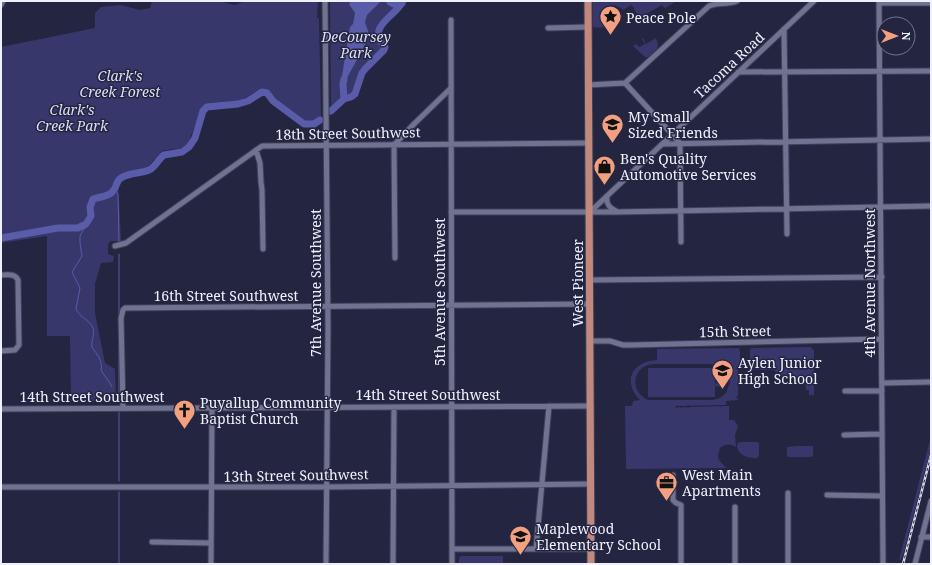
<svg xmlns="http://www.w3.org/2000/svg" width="932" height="565" viewBox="0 0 932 565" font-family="'Noto Serif',serif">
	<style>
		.green { fill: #37376c; fill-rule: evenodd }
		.water { fill: #5a5ba9 }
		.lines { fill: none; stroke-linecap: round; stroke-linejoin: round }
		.stream { stroke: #5a5ba9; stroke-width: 1 }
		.river { stroke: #5a5ba9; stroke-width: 7 }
		.minor-casing { stroke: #404056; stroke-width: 7 }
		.major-casing { stroke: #404056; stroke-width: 9 }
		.minor { stroke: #707292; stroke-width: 5 }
		.major { stroke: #c1887e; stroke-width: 7 }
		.rail-casing { stroke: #d5d6e6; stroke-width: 2.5 }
		.rail { stroke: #242540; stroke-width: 1; stroke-dasharray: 3; stroke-linecap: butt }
		.labels { text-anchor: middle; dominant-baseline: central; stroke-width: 3; stroke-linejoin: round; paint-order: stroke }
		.poi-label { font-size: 14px; fill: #eff0ff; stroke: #242540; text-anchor: start }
		.park-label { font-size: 14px; font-style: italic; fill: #dcdff5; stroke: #242540 }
		.street-label { font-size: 14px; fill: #eff0ff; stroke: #242540 }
	</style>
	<rect width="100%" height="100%" fill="#242540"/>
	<path class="green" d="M152,1H218L235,5L245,1H318L317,18H319L321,116L312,122H304L275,100L269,92L264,89C253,91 245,100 235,102C223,105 211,100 202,110L187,145C179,151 171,148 163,151C157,154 153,163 147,167C136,173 129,167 118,179L121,241H110L108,245V254L114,256L113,262L101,263L95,284V313L105,363L115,369L116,401H71L70,336H47V236L1,243V47L95,28V13L101,7L121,5L140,10L150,8Z
		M330,1H403C397,16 365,26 385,47L384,50L365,69L362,73L355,94L351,97L344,99L331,111Z
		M593,1H674L675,2L665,8L662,5L639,18L634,9V7H633L631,5L623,10L619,7H617L616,5L614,6L612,5L607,12V17L610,18L611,22L615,19V24C608,28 601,28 593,27Z
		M643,38L646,44L656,38L658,44L657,49L648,57H645L633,46L636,44L639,47L645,44L642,39Z
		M810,347L814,350V395H809V390H806L805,378H785L773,370H752L750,368V351L751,348Z
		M739,348L740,352V365L738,367V396L736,397L739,400L726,401V405L675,406L676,408L680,407L681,408L685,407L689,408V407L729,406V420H734L738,426L735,435L736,447C730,443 724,444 719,449L720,450C715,459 721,461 726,468L626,469L625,406H632L633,401L640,400C622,382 632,361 657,360V349ZM653,364H717L726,371L730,382L726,393L720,398L713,400H648C629,392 632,366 653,364Z
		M648,368H715V385L720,376H721V378L726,385L720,387L715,386V397H648Z
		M931,436V448L904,552L901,559L899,560Z
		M740,442H757L759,443V456L757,458C748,458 737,456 737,444Z
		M797,446H813V456L810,457H788L787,456V447Z
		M461,556H503V564H459V558Z"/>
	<path class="water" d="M351,1H381L367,15L365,22L368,31L367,41L347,78L344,79L342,76L350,27L353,24L355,13L349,4Z"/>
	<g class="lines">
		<path class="stream" d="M115,187L118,195L119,241
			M89,220L80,236V243L82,256L72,272L80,288L76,309C79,317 90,320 93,328C95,335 91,340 92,347C97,355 103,360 101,370C104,376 109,380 112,387
			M119,316V254
			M119,400V339
			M119,412V481
			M119,564V492"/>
		<path class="river" d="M390,2L394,4L402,3
			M344,99L343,84L344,79
			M331,111L344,99L351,97L355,94L362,73L365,69L384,50L385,47C365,26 397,16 403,1
			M1,238L58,228H78L86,224L91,216L90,207L93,199C99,197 110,196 113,191C117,187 116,181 121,178C130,172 140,174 149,170C156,167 158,159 164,155L182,152L189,147L195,138L203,111L207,107L238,104L248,101L262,92L267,93L273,101L304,124H314L320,120"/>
		<defs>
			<path id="minor" d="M325,1L328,326L326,564
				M879,1L883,564
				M879,3H931
				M1,5L3,1
				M451,20L452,564
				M548,28L588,27
				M784,29L787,234
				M738,72L931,71
				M625,83L680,143L681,242
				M625,83L709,6C718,2 728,5 737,1
				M588,85L625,83
				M663,144L931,139
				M256,150L260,163L261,182L262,190L263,249
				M607,196C606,204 609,208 616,211
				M451,212H617L931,206
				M590,212L814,1
				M115,246L126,243L262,146L589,143
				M395,258L394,145L414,124L451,88
				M1,275C7,275 15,273 18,280L19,345L15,350L1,351
				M590,280L882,277
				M590,341H610L623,345H632L881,339
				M882,383L931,382
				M845,391H882
				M123,408L121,318L123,310L125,308L590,304
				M1,409L591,406
				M844,435L881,434
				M673,475V500L676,503L681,505V564
				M1,487H326L590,484
				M788,493V564
				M827,495L882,496
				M921,537H931
				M152,542L211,543
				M452,549H591
				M536,549L549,406
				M211,564L212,408
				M393,564L394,407
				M735,564V507
				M915,564L931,501"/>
			<path id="major" d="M588,1L591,564"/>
		</defs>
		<use href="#minor" class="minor-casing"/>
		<use href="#major" class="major-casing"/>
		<use href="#minor" class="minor"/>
		<use href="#major" class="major"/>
		<defs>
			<path id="rail" d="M903,564L931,455"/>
		</defs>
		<use href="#rail" class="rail-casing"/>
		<use href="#rail" class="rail"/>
	</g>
	<defs>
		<symbol id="sight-pin" viewBox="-11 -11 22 30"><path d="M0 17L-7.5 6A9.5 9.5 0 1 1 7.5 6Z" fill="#f2a080" stroke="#242540"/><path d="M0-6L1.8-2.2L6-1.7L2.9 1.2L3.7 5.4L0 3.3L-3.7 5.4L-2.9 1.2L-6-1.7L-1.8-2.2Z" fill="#111"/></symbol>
		<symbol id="school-pin" viewBox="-11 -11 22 30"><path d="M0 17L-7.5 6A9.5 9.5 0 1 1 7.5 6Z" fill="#f2a080" stroke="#242540"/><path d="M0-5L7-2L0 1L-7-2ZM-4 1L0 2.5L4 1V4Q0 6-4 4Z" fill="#111"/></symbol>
		<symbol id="shop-pin" viewBox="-11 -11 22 30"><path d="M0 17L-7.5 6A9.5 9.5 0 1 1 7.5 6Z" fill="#f2a080" stroke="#242540"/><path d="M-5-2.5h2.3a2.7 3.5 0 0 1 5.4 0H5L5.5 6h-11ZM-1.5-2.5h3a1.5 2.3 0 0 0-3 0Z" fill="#111"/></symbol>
		<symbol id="church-pin" viewBox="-11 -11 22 30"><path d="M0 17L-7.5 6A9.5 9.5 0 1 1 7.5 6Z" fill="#f2a080" stroke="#242540"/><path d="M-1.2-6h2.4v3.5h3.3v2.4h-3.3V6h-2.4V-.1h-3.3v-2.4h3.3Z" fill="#111"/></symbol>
		<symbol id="office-pin" viewBox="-11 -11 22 30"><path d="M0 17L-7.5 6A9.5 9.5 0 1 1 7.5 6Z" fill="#f2a080" stroke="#242540"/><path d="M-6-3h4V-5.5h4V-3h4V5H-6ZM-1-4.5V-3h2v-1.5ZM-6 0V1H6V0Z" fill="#111"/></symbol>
	</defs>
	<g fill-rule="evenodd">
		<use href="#sight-pin" x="598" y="4" width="25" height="34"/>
		<use href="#school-pin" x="600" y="112" width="25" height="34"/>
		<use href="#shop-pin" x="592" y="154" width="25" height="34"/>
		<use href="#school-pin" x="710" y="358" width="25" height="34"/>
		<use href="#church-pin" x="172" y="398" width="25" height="34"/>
		<use href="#office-pin" x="654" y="470" width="25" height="34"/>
		<use href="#school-pin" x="508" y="524" width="25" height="34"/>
	</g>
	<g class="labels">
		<g class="poi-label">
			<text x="626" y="17">Peace Pole</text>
			<text x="628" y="116">My Small<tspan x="628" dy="16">Sized Friends</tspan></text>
			<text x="620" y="158">Ben's Quality<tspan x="620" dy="16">Automotive Services</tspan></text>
			<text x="738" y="362">Aylen Junior<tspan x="738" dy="16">High School</tspan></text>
			<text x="200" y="402">Puyallup Community<tspan x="200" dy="16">Baptist Church</tspan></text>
			<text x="682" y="474">West Main<tspan x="682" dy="16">Apartments</tspan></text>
			<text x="536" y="528">Maplewood<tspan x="536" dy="16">Elementary School</tspan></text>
		</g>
		<g class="park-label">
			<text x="356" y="36">DeCoursey<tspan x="356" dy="16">Park</tspan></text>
			<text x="120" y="75">Clark's<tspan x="120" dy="16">Creek Forest</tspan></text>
			<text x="72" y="109">Clark's<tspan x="72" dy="16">Creek Park</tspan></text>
		</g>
		<g class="street-label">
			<text transform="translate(729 65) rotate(-43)">Tacoma Road</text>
			<text transform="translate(348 133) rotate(-1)">18th Street Southwest</text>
			<text transform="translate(315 283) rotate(-90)">7th Avenue Southwest</text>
			<text transform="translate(577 283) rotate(-90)">West Pioneer</text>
			<text transform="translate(869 283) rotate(-90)">4th Avenue Northwest</text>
			<text transform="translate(439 292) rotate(-90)">5th Avenue Southwest</text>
			<text x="226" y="295">16th Street Southwest</text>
			<text transform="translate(735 331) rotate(-1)">15th Street</text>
			<text x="428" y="394">14th Street Southwest</text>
			<text x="92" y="396">14th Street Southwest</text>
			<text transform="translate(296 475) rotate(-1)">13th Street Southwest</text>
		</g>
	</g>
	<rect width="932" height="565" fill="none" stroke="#eff0ff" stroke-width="4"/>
	<g transform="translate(896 36) rotate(90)"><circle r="19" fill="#242540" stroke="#75768c"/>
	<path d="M0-3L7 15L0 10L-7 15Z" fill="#f2a080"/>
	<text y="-6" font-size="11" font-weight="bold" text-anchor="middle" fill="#eff0ff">N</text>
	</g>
</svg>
